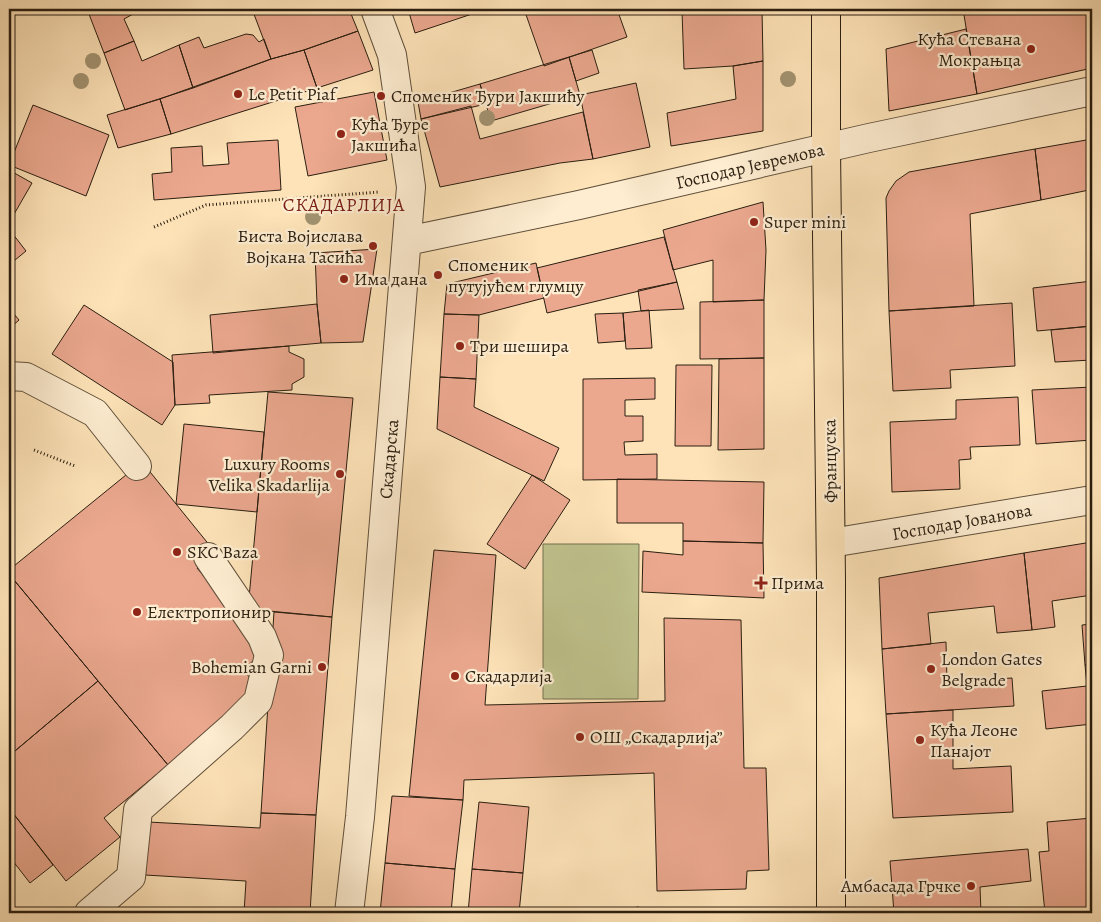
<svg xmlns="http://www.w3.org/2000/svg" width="1101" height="922" viewBox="0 0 1101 922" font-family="Alegreya,serif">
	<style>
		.green { fill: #c0c38e; stroke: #75704f }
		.building { fill: #eba88f; stroke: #2a1e10 }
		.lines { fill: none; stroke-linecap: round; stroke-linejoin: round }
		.minor-casing { stroke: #5f4f3a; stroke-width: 30 }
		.major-casing { stroke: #2a1e10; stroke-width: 30 }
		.path { stroke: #2a1e10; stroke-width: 3; stroke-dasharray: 1 2.5; stroke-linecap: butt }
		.minor { stroke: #feedd1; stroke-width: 28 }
		.major { stroke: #fee3b8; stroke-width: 28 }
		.tree { fill: #a29270 }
		.poi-dot { fill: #8f2418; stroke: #feedd1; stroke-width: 2 }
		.labels { text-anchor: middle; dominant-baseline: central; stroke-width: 4.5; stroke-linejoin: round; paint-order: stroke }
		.poi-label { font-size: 18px; fill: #2a1e10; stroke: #feedd1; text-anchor: start }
		.street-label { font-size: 18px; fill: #2a1e10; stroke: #feedd1 }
		.neighbourhood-label { font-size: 19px; letter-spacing: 1px; fill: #7a1f14; stroke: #feedd1 }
	</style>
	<rect width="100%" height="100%" fill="#fee3b8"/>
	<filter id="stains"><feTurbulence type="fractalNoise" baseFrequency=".004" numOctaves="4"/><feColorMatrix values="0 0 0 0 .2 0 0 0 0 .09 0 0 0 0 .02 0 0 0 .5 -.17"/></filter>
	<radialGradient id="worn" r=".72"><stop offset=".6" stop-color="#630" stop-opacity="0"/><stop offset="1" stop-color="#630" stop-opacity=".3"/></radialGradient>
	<path class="green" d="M543,544H639L638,699H543Z"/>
	<path class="building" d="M9,9H18L9,18Z
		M87,9H142L124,19L134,41L104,53Z
		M252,9H349L358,31L304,50L271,59Z
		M408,9H487L415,33Z
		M524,9H617L627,37L544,66Z
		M709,9H762L763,61L733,66L684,69L682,11Z
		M963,9H1092V68L977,94Z
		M966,29L977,94L889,111L886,49Z
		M358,31L373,70L317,88L304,50Z
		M246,34L253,35L259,42L264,39L271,59L193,88L179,45L199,37L204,48Z
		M134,41L142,61L179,45L193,88L125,110L104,53Z
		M304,50L317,88L171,134L160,99L271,59Z
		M592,50L599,73L576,81L569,57Z
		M569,57L580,95L491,121L480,84Z
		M763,61V131L671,146L667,113L736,99L733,66Z
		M636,83L650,147L593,159L580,95Z
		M480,84L486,104L421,119L418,102Z
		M374,92L387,160L308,176L295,107Z
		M160,99L171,134L118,148L107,115Z
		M33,105L109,135L86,196L9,165Z
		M471,106L480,139L583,112L593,159L560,163L440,187L421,119Z
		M1092,139V218L1089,190L1041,200L1035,149Z
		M278,140L281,190L154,200L152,174L172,172L171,148L202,146L203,166L229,164L227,143Z
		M1035,149L1041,200L970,214L974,306L889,311L886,198L889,191L896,181L909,172Z
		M9,170L32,183L13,216L9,213Z
		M763,202L766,250L764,300L713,302V260L673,270L663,230Z
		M9,229L26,251L9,265Z
		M664,237L677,282L547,313L537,268Z
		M377,249L363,342L321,343L317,304L315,253Z
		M536,263L544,298L479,315L444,314L447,284Z
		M1092,281V326L1037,331L1033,288Z
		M677,282L684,309L641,311L638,290Z
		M764,300V358L700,359V302Z
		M1012,303L1015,366L950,370L951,388L893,391L889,311Z
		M317,304L321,343L213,353L210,315Z
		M84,305L173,362L175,405L162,425L52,354Z
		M9,308L19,320L9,329Z
		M649,310L652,348L626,349L623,313Z
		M623,313L625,341L598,343L595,314Z
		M444,314L479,315L476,379L440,377Z
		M1092,326V360L1055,362L1051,330Z
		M289,346V352L304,359V377L292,384V390L209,395L210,403L175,405L172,355Z
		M764,358V449L718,450L719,359Z
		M676,365H712L711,446H675Z
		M440,377L476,379L474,407L559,448L544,481L437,429Z
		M655,378V399L625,400V416H643V441L624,442L625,455L657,454V479L583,480V379Z
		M1092,387V440L1036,444L1032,390Z
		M268,392L353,398L332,617L248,609Z
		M1018,397L1020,445L970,447L971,459L959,460L960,489L892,492L890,422L956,419V400Z
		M184,424L264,432L257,512L176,504Z
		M142,462L215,552L197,568L265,650L243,670L259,688L168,765L9,574V570Z
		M532,475L570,500L525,569L487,544Z
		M617,479L764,482L763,543L683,541V523H617Z
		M683,541L763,543L764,598L642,592L643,551L683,555Z
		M1092,542V595L1052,601L1055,627L1032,630L1024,553Z
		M434,550L496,555L485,705L665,701L664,618L741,620L744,768H766L769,870L747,871L746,889L657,891L654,773L464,780L463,800L409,796Z
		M1024,553L1032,630L997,633L994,606L928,613L931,644L882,649L879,578Z
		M9,574L98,681L9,756Z
		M274,612L332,617L316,815L261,813Z
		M1092,624V665H1085L1082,625Z
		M946,642L947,682L1012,678L1014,706L886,714L882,649Z
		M1085,665H1092V724L1046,729L1042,691L1087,686Z
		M98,681L168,765L104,818L120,837L66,881L9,808V756Z
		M953,710V769L1011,766L1013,812L893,818L886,714Z
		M392,796L463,800L455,869L385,863Z
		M479,802L529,807L523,873L472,869Z
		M9,808L53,865L30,883L9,856Z
		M261,813L316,815L310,913H244L246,881L145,875L148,822L260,828Z
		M1092,818V913H1045L1039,852L1049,851L1047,822Z
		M1028,849L1031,881L980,887L981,913H894L890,861Z
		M385,863L455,869L451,913H380Z
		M472,869L523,873L519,913H468Z
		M639,907L640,913H597V912Z
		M723,909V913H688Z"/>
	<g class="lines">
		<defs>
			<path id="minor" d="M407,241L579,205L869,138L1092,91
				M9,376L26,377L95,413L137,466
				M831,543L1092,500
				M89,913L131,877L138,810L232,727L258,701L269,655L262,637L208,557
				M349,913L360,817L411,187L392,55L375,9"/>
			<path id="major" d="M826,9V148L831,579V913"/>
		</defs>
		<use href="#minor" class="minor-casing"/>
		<use href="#major" class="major-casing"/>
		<path class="path" d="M154,227L206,205L379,192
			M34,450L75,466"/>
		<use href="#minor" class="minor"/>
		<use href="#major" class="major"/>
	</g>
	<g class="tree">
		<circle cx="93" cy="61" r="8"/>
		<circle cx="788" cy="79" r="8"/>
		<circle cx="81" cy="81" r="8"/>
		<circle cx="487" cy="118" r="8"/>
		<circle cx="313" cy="217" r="8"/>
	</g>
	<g class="poi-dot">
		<circle cx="1031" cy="49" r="5"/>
		<circle cx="238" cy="94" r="5"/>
		<circle cx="381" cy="96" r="5"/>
		<circle cx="341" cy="134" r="5"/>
		<circle cx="754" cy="222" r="5"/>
		<circle cx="373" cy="246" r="5"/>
		<circle cx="438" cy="275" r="5"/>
		<circle cx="344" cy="279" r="5"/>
		<circle cx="460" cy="346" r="5"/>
		<circle cx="340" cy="474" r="5"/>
		<circle cx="177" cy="552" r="5"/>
		<path d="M758.5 575.5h5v5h5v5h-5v5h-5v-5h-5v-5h5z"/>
		<circle cx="137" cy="612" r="5"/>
		<circle cx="322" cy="667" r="5"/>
		<circle cx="931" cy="669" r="5"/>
		<circle cx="455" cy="676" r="5"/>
		<circle cx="580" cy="737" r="5"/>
		<circle cx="920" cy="740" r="5"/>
		<circle cx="971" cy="886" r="5"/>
	</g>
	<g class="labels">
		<g class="poi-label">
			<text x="1021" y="39" text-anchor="end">Кућа Стевана<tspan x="1021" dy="21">Мокрањца</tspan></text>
			<text x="248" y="94">Le Petit Piaf</text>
			<text x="391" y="96">Споменик Ђури Јакшићу</text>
			<text x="351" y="124">Кућа Ђуре<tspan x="351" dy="21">Јакшића</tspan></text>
			<text x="764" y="222">Super mini</text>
			<text x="363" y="236" text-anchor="end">Биста Војислава<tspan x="363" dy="21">Војкана Тасића</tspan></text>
			<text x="448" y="265">Споменик<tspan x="448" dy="21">путујућем глумцу</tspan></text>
			<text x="354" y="279">Има дана</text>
			<text x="470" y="346">Три шешира</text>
			<text x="330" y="464" text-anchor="end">Luxury Rooms<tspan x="330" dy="21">Velika Skadarlija</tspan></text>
			<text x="187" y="552">SKC Baza</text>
			<text x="771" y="583">Прима</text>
			<text x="147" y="612">Електропионир</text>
			<text x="941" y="659">London Gates<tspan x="941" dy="21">Belgrade</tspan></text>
			<text x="312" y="667" text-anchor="end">Bohemian Garni</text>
			<text x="465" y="676">Скадарлија</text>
			<text x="930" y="730">Кућа Леоне<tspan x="930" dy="21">Панајот</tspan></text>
			<text x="590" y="737">ОШ „Скадарлија”</text>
			<text x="961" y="886" text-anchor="end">Амбасада Грчке</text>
		</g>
		<g class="street-label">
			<text transform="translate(750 166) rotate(-13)">Господар Јевремова</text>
			<text transform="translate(389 459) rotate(-85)">Скадарска</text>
			<text transform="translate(830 461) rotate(-91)">Француска</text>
			<text transform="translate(962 522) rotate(-10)">Господар Јованова</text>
		</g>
		<g class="neighbourhood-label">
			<text x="344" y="205">СКАДАРЛИЈА</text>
		</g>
	</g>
	<rect width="1101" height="922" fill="none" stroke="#fee3b8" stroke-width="30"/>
	<rect x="10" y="10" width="1081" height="902" fill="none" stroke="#2a1e10" stroke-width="2.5"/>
	<rect x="15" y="15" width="1071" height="892" fill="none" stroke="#2a1e10"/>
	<rect width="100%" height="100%" filter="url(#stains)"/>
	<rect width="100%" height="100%" fill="url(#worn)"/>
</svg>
